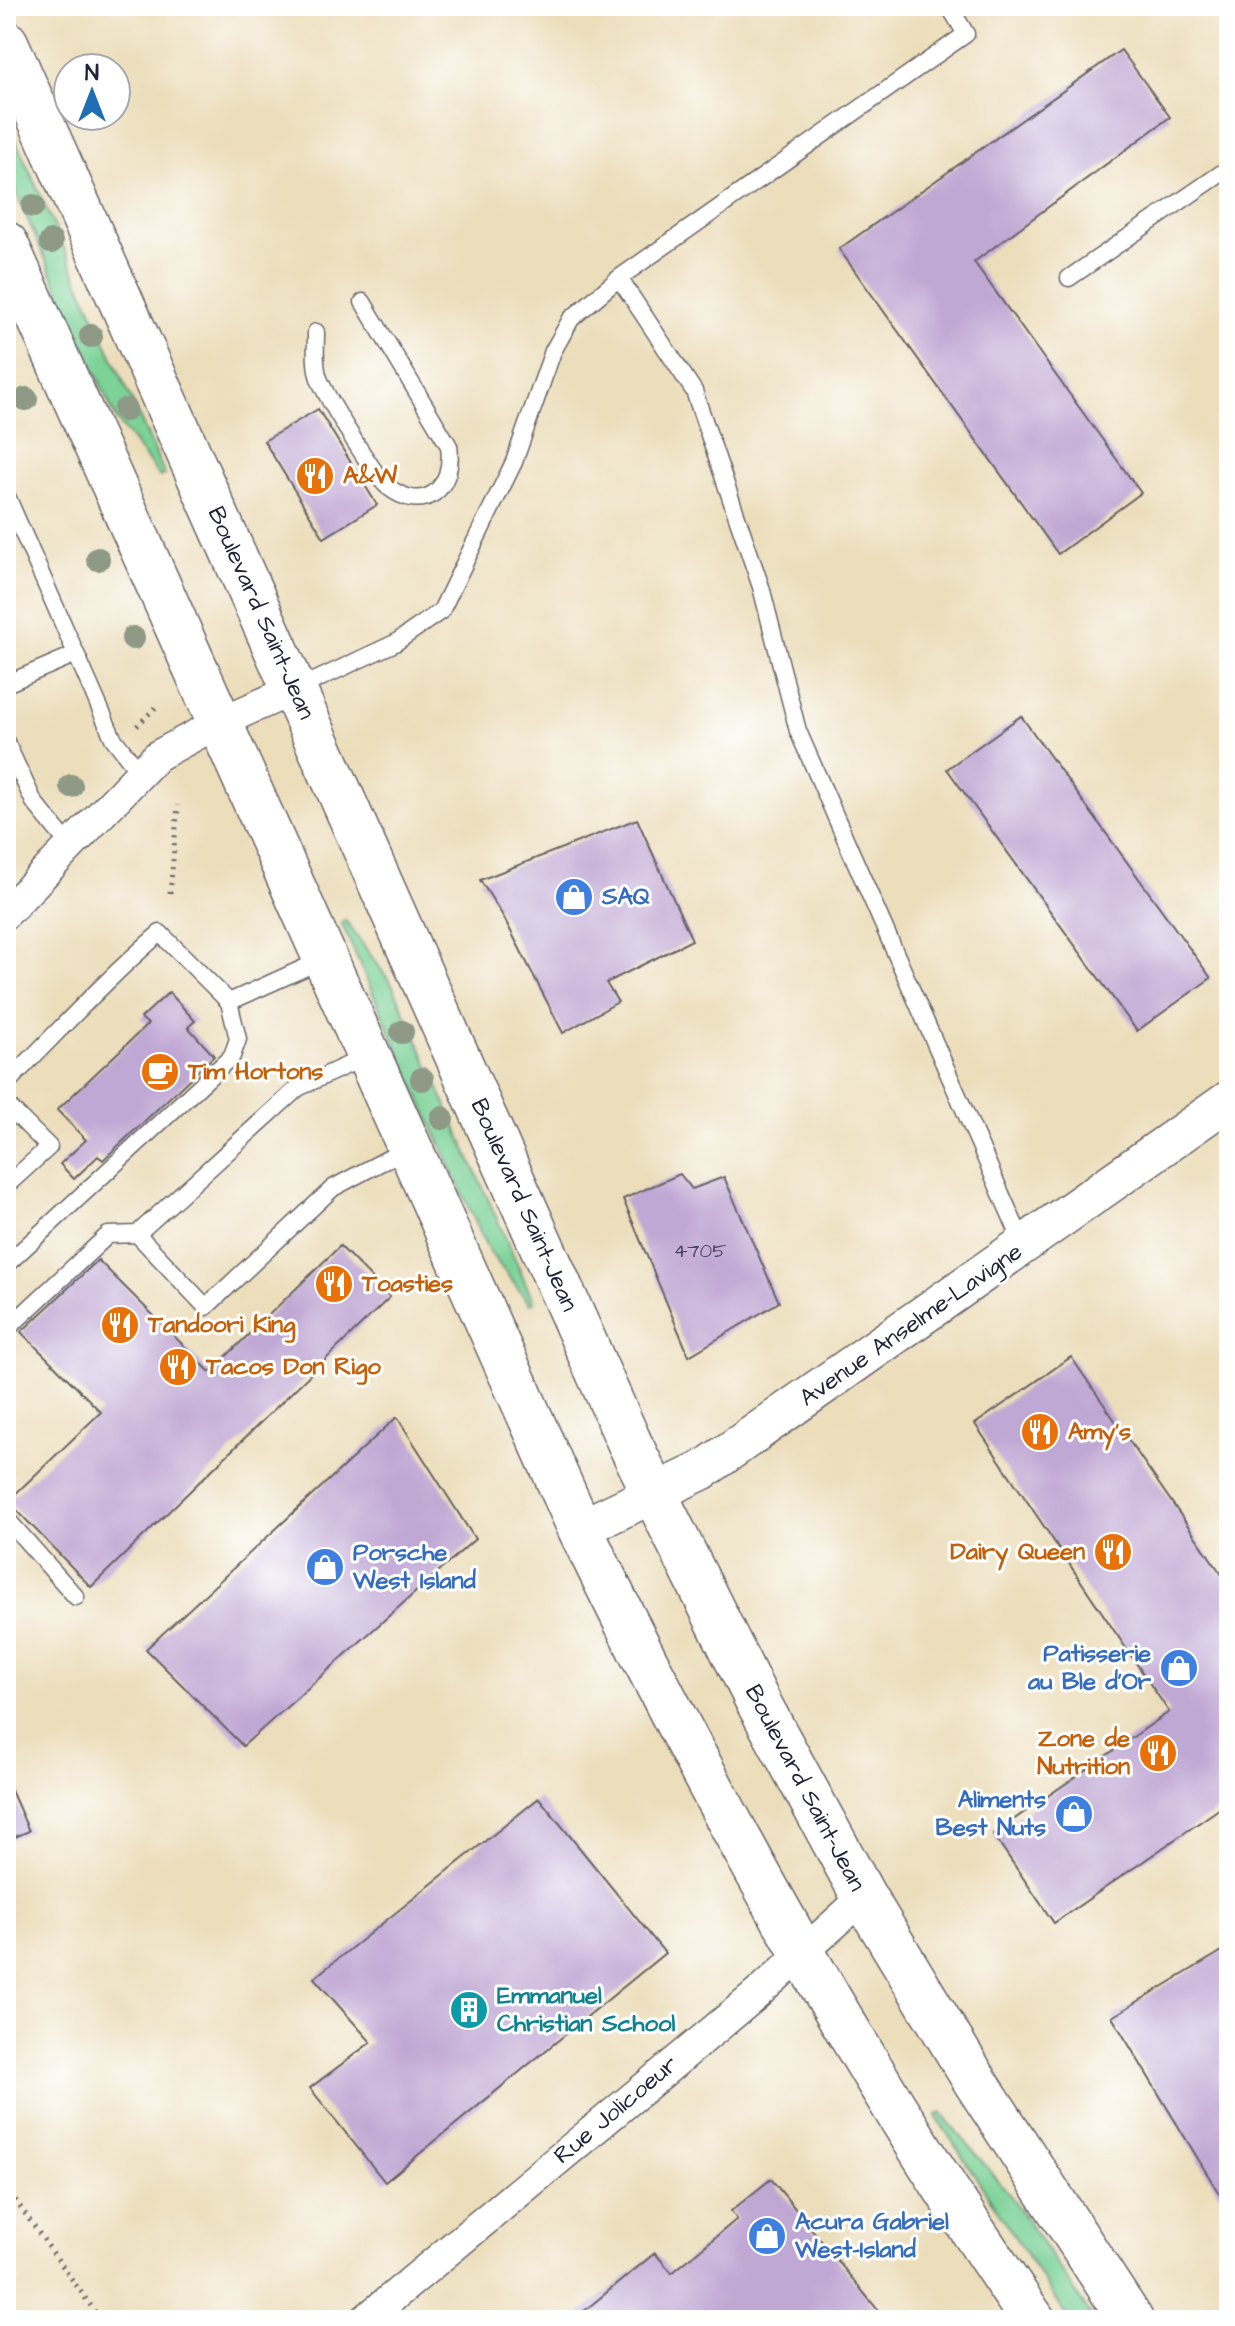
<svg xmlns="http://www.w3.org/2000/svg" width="1235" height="2326" viewBox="0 0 1235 2326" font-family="'Architects Daughter',sans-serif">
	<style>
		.green { fill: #7bd297; stroke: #4e7a69; stroke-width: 2 }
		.building { fill: #c0a8d4 }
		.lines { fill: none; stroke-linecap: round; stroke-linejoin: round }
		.service-casing { stroke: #696468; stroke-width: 19 }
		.minor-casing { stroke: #696468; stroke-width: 33 }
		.tertiary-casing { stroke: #696468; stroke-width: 41 }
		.secondary-casing { stroke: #696468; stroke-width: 47 }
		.path { stroke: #696468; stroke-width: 5; stroke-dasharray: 2 6; stroke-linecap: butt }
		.service { stroke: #fff; stroke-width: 16 }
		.minor { stroke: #fff; stroke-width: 30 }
		.tertiary { stroke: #fff; stroke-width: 38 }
		.secondary { stroke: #fff; stroke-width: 44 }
		.tree { fill: #8e9986 }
		.labels { text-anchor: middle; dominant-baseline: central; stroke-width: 6; stroke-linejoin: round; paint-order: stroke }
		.number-label { font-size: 20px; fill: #4a4461 }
		.food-label { font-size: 24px; font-weight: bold; fill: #c56008; stroke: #fff; text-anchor: start }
		.street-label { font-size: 24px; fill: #22223b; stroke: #fff }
		.shop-label { font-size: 24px; font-weight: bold; fill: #366cbe; stroke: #fff; text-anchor: start }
		.culture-label { font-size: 24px; font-weight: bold; fill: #0d838f; stroke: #fff; text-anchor: start }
	</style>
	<rect width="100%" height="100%" fill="#fff"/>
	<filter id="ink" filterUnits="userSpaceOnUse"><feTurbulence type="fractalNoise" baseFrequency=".0125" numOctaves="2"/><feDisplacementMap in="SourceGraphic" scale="16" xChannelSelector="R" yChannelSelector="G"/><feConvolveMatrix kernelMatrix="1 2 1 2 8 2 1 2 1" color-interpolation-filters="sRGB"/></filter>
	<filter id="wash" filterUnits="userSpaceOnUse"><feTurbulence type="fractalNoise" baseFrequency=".006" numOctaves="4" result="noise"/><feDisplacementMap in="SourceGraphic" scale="32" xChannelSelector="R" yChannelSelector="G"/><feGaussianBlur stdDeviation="1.8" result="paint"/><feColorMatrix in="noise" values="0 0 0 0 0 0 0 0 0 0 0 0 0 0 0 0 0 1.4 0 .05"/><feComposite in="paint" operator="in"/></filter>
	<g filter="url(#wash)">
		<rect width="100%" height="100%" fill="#ecdebb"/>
		<path class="green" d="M6,118L165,475L160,477L116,419L6,170Z
			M345,920L393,986L534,1302L530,1304L488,1250L341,922Z
			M941,2113L1007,2191L1094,2320H1069L936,2116Z"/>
		<g id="blocks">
			<path class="building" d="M1121,50L1170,117L974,262L1141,493L1058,554L839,249Z
				M318,409L377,505L324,538L264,441Z
				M1021,716L1211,978L1137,1031L947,769Z
				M637,819L692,940L606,983L618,1002L563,1033L503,916L480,880Z
				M169,992L195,1021L188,1027L214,1056L103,1160L98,1156L74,1179L60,1164L86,1140L57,1110L148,1024L141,1018Z
				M680,1174L692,1189L724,1177L779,1302L689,1356L623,1199Z
				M340,1246L390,1297L91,1587L8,1501L101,1412L21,1332L98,1260L210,1372Z
				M1071,1357L1229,1585V1802L1054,1923L993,1834L1169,1712L975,1424Z
				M397,1417L475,1539L243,1746L146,1649Z
				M6,1779L29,1831L6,1841Z
				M539,1798L665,1953L385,2182L310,2088L371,2042L314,1978Z
				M1229,1947V2065L1225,2067L1229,2073V2210L1112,2017Z
				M771,2179L886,2320H573L655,2253L672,2273L737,2219L731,2211Z"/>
		</g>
	</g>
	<g filter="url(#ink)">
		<use href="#blocks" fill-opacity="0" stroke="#696468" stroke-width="2"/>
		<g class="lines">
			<defs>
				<path id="service" d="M619,278L694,391L761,587L798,731L1024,1246
					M1069,278L1229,168
					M316,332C316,348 314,367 320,381C329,401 373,474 387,486C424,516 455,488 449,446L363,302
					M6,494L113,738L140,773
					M6,684L76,654
					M297,689L395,643L441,611L514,462L553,351L571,319L619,278L966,34L949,6
					M6,742L34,802L70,846
					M367,1056L298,1088L137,1234L206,1307L333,1188L408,1148
					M6,1084C57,1033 105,980 160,933L229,1002L324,959
					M6,1104L49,1147L6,1186
					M6,1265L232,1056L238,1039L229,1002
					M6,1330L108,1235L137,1234
					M6,1518L76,1597"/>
				<path id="minor" d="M6,913L157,756L218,723L295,689
					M365,2320L756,1995L864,1897"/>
				<path id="tertiary" d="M580,1529L703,1470L1229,1100"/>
				<path id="secondary" d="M6,43L630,1444L756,1698L864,1897L977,2084L1131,2320
					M6,244L580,1529C712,1802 861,2071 1033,2320"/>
			</defs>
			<use href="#service" class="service-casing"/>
			<use href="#minor" class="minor-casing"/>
			<use href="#tertiary" class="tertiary-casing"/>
			<use href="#secondary" class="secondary-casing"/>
			<path class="path" d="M137,726L159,704
				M170,893L178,805
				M6,2187L101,2320"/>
			<use href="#service" class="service"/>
			<use href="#minor" class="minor"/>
			<use href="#tertiary" class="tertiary"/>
			<use href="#secondary" class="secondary"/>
		</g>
		<g class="tree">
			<circle cx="33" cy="206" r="12"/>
			<circle cx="51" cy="242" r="12"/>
			<circle cx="91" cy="336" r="12"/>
			<circle cx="26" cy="399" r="12"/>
			<circle cx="125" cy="410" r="12"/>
			<circle cx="98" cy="559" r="12"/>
			<circle cx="133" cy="638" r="12"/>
			<circle cx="71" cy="786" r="12"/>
			<circle cx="402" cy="1032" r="12"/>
			<circle cx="422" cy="1079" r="12"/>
			<circle cx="442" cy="1118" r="12"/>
		</g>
	</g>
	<defs>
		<symbol id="restaurant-disc" viewBox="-11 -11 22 22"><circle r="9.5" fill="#e8710a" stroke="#fff"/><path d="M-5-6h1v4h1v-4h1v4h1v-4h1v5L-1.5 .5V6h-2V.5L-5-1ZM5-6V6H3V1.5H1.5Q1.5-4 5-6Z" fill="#fff"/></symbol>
		<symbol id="shop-disc" viewBox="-11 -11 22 22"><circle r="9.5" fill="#3f7fe0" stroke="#fff"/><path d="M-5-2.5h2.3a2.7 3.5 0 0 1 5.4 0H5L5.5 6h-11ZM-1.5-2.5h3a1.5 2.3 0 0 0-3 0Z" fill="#fff"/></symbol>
		<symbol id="cafe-disc" viewBox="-11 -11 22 22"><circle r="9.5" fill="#e8710a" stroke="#fff"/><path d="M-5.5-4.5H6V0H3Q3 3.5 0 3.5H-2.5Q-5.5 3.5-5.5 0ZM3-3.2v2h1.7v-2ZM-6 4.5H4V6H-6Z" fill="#fff"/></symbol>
		<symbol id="building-disc" viewBox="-11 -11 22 22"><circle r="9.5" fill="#0f9aa8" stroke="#fff"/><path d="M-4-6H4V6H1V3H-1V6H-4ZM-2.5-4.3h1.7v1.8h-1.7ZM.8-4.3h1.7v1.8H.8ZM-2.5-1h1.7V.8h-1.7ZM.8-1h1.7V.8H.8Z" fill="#fff"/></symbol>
	</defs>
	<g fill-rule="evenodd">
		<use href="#restaurant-disc" x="293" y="454" width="44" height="44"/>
		<use href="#shop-disc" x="552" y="875" width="44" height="44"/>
		<use href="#cafe-disc" x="138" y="1050" width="44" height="44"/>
		<use href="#restaurant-disc" x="312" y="1262" width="44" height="44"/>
		<use href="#restaurant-disc" x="98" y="1303" width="44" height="44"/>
		<use href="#restaurant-disc" x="156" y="1345" width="44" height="44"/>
		<use href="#restaurant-disc" x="1018" y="1410" width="44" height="44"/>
		<use href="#restaurant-disc" x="1091" y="1530" width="44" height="44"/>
		<use href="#shop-disc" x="303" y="1545" width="44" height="44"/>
		<use href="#shop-disc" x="1157" y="1646" width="44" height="44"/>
		<use href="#restaurant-disc" x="1136" y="1731" width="44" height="44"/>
		<use href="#shop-disc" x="1052" y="1792" width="44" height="44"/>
		<use href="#building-disc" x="447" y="1988" width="44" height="44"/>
		<use href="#shop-disc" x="745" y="2214" width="44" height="44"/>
	</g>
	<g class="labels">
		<g class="number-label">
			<text x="700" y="1251">4705</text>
		</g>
		<g class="food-label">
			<text x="343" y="476">A&amp;W</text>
			<text x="188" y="1072">Tim Hortons</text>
			<text x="362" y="1284">Toasties</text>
			<text x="148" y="1325">Tandoori King</text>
			<text x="206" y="1367">Tacos Don Rigo</text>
			<text x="1068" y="1432">Amy's</text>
			<text x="1085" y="1552" text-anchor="end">Dairy Queen</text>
			<text x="1130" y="1739" text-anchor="end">Zone de<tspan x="1130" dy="28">Nutrition</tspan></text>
		</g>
		<g class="street-label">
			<text transform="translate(261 613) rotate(66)">Boulevard Saint-Jean</text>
			<text transform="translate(524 1205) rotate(66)">Boulevard Saint-Jean</text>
			<text transform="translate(911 1325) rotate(-35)">Avenue Anselme-Lavigne</text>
			<text transform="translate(805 1788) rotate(62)">Boulevard Saint-Jean</text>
			<text transform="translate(616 2110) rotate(-40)">Rue Jolicoeur</text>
		</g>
		<g class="shop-label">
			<text x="602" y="897">SAQ</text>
			<text x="353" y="1553">Porsche<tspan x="353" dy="28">West Island</tspan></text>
			<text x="1151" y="1654" text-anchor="end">Patisserie<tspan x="1151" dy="28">au Ble d'Or</tspan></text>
			<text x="1046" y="1800" text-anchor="end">Aliments<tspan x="1046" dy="28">Best Nuts</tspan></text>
			<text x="795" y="2222">Acura Gabriel<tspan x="795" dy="28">West-Island</tspan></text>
		</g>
		<g class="culture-label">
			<text x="497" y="1996">Emmanuel<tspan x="497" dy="28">Christian School</tspan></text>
		</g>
	</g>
	<rect width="1235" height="2326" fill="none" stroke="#fff" stroke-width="32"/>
	<g transform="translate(92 92)"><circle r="38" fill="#ffffff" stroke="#a7a7b1" stroke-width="2"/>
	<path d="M0-6L14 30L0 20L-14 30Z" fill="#1f6fb2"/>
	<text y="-12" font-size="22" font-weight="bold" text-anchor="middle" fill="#22223b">N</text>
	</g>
</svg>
